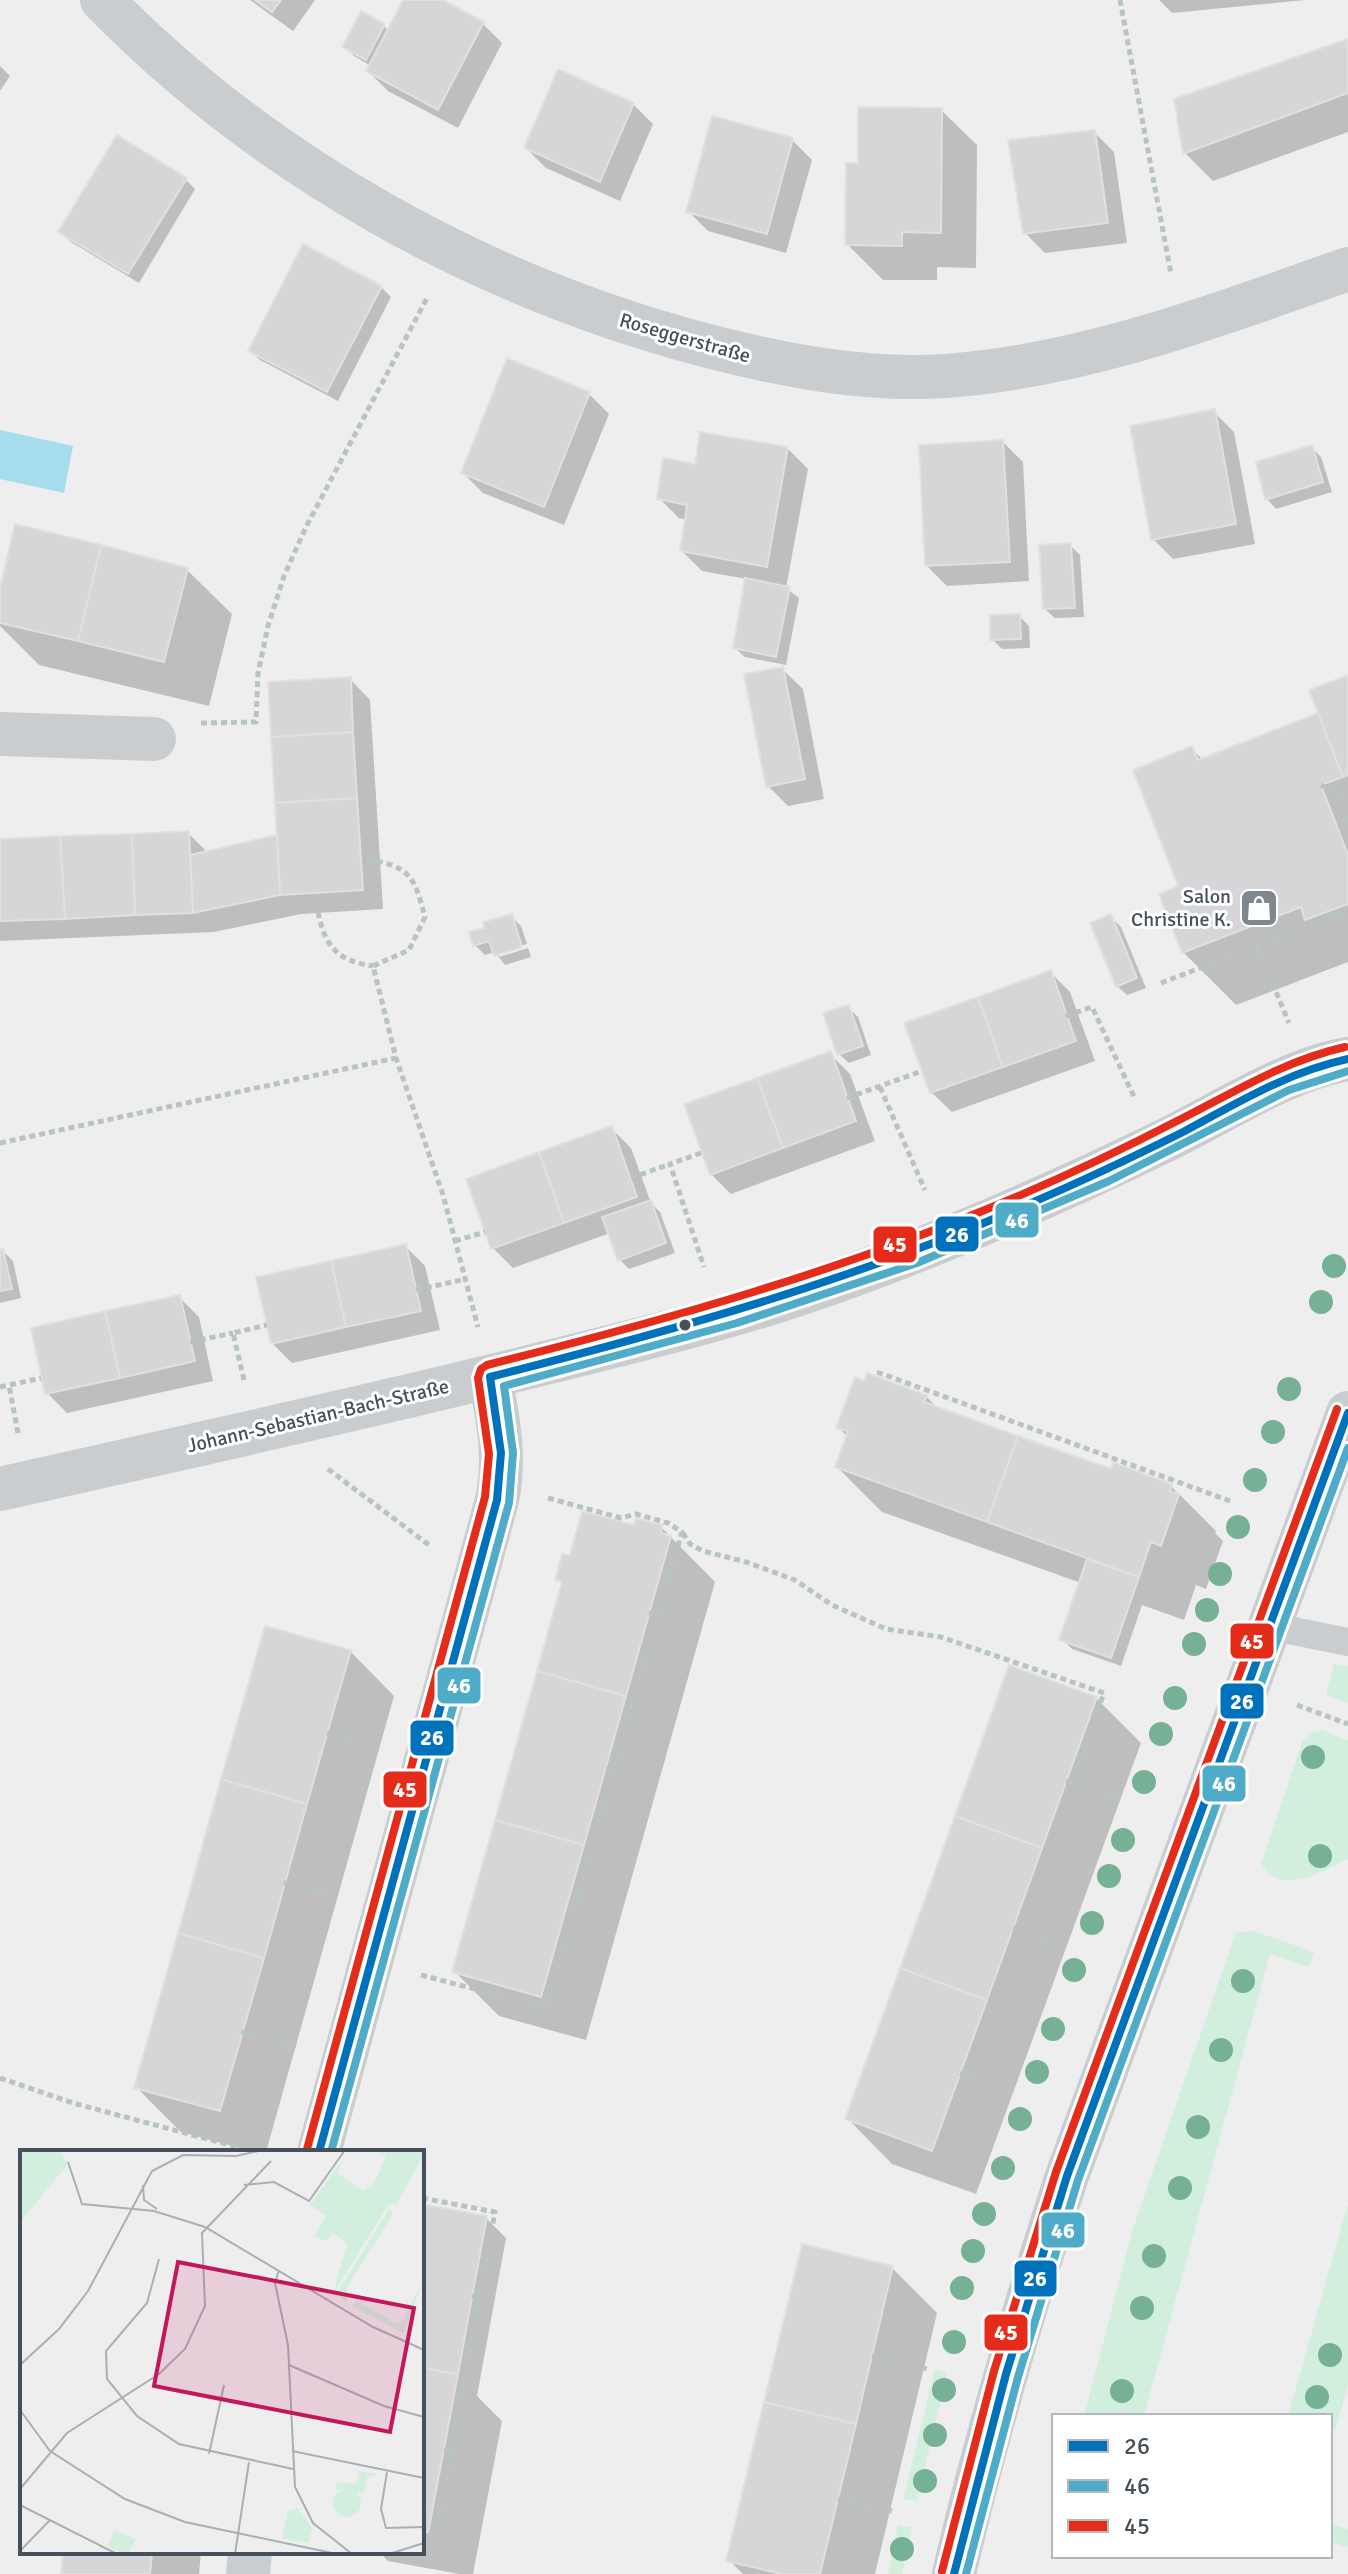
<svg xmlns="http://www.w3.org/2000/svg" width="1348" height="2574" viewBox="0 0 1348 2574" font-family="Signika,sans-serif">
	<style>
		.green { fill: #d2efde }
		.water { fill: #a5dcee }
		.shadow { fill: #0003 }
		.building { fill: #d6d6d8; stroke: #e0e0e1; stroke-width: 2 }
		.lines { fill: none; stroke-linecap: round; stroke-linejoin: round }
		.path { stroke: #b7c4c0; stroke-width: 5; stroke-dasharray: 6 4; stroke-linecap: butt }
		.service { stroke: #cacdcf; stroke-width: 28 }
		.minor { stroke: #cacdcf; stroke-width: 44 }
		.tertiary { stroke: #cacdcf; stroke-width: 44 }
		.bus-1-casing { stroke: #fff; stroke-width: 14 }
		.bus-2-casing { stroke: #fff; stroke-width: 14 }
		.bus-3-casing { stroke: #fff; stroke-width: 14 }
		.bus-1 { stroke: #0072bc; stroke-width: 8 }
		.bus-2 { stroke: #4eacc8; stroke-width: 8 }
		.bus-3 { stroke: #e52c1a; stroke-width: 8 }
		.tree { fill: #77b195 }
		.bus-dot { fill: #45505b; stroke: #fff; stroke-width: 3 }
		.labels { text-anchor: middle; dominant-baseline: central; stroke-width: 6; stroke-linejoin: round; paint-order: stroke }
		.street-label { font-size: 20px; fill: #45505b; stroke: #fff }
		.poi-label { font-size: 20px; fill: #45505b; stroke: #fff; text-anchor: end }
		.inset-road { fill: none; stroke: #abafb3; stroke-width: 2 }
		.view { fill: #c2185b; fill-opacity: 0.15; stroke: #c2185b; stroke-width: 4 }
		.inset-edge { fill: none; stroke: #45505b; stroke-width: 4 }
		.line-badge { stroke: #fff; stroke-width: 3 }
		.badge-label { font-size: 22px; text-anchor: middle; font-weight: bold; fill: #fff }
	</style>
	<rect width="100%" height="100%" fill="#efeeee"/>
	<path class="green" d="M1334,1664L1348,1666V1703L1326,1695Z
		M1322,1730L1348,1740V1859C1323,1871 1280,1898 1261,1863L1303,1740L1313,1732Z
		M1253,1931L1314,1952L1309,1967L1270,1954L1144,2416H1084L1132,2231L1236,1932Z
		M1348,2204V2385L1335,2431L1330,2430V2416H1288Z
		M935,2369L947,2373L917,2501L903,2499Z
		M1330,2524L1348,2529V2547L1330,2542Z
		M898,2525L912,2528L902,2574H888Z"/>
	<path class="water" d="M0,430L73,446L64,493L0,479Z"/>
	<path class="shadow" d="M250,0H315L293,31Z
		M405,0H438L482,23L502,43L458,128L388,91L368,71L371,66L354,56L344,46L384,26L389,31Z
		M1159,0H1305L1172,13Z
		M1348,41V132L1213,181L1185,153Z
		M0,66L10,76L0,91Z
		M633,104L653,124L620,201L546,168L526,148Z
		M941,110L977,145L976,268L937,267V280H883L847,244L860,165Z
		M1094,132L1114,152L1127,243L1045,253L1025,233Z
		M792,140L812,160L786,253L708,231L688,211Z
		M186,180L195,189L139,283L71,242L61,232Z
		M381,287L391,297L338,401L260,360L250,351Z
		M589,394L609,414L564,525L483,493L463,473Z
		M1214,412L1234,432L1255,544L1173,559L1153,539Z
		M1003,442L1023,462L1029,581L947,586L927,566Z
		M1311,447L1321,457L1332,492L1276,509L1267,499Z
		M788,449L808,469L786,588L799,598L786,665L745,657L735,648L747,579L702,571L682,551L687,520L679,518L659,498L696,466Z
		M1070,545L1080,555L1084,617L1055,618L1045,609Z
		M187,570L232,614L209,706L39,665L0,626V596Z
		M1019,616L1029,626L1030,648L1002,649L992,639Z
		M782,669L803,689L824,799L788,806L768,786Z
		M1348,678V962L1236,1005L1183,952L1181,887L1192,749L1203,760L1320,714Z
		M350,679L370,700L383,909L301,914L214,932L0,941V841L188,833L208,853L279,836Z
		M511,916L521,926L527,944L499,952V957L528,948L531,957L505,965L495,952L485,955L475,945L488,929Z
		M1111,917L1121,927L1146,988L1127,995L1117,986Z
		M1050,972L1070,992L1095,1061L952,1112L931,1092Z
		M848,1007L858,1017L871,1055L849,1063L839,1054Z
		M830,1054L850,1074L875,1141L731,1194L711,1174Z
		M611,1128L631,1148L651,1203L660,1212L675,1253L629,1269L619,1259L610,1233L513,1268L493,1248Z
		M405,1246L425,1266L440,1330L292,1363L272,1343Z
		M0,1251H3L13,1261L21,1298L0,1303Z
		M179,1297L199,1317L213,1381L67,1413L47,1393Z
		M926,1396L939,1410L1112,1472L1171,1486L1216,1531L1215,1533L1223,1541L1206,1589L1196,1585L1184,1620L1142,1605L1121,1666L1072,1649L1062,1639L1081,1583L882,1512L837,1467L848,1437L838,1427Z
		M661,1527L715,1582L586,2040L499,2016L455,1972L563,1585L558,1579L572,1558L635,1528Z
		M350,1651L394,1696L266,2152H254L181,2132L136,2087Z
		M1096,1698L1141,1743L976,2194L892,2164L848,2119Z
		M422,2206L486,2218L506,2238L477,2396L502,2421L473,2574H459L388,2561L379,2552H422Z
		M892,2268L937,2313L875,2574H743L729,2560Z
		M65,2552H201L199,2574H63Z"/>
	<path class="building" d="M255,0H281L272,12Z
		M403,0H443L484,22L438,110L366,71Z
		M361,11L385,24L366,60L342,47Z
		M1348,39V93L1183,154L1174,99Z
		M558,69L634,103L600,182L524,148Z
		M858,107L942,108L941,233L902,232V246L845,245L846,163H858Z
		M712,116L793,138L767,234L686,212Z
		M1095,130L1108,223L1023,234L1008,140Z
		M117,135L187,178L128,274L58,232Z
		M303,244L382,286L327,392L248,351Z
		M507,358L590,392L544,507L461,473Z
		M1215,409L1236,524L1151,540L1130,426Z
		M700,432L788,447L767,567L680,551L687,505L657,499L663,458L695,464Z
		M1003,440L1010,562L925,566L919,445Z
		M1312,445L1323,482L1265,500L1256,462Z
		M15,524L101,545L78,641L0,623V588Z
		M1071,543L1075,608L1043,609L1039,545Z
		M101,545L188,568L164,662L78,641Z
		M745,578L790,587L776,657L733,648Z
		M1020,614L1021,639L990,640V615Z
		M783,667L805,779L766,787L744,674Z
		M1348,675V775L1343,777L1309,690Z
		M351,677L353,732L271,737L268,682Z
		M1318,713L1343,777L1321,785L1348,855V904L1305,920L1301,907L1182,953L1159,894L1178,886L1133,770L1192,746L1198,760Z
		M353,732L357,798L275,803L271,737Z
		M357,798L363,890L280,895L275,803Z
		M189,831L193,913L135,915L132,834Z
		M132,834L135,915L65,919L60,836Z
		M277,835L280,895L193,913L190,855Z
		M60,836L65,919L0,921V839Z
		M512,914L522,947L494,956L489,941L473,946L469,932L485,928L483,922Z
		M1111,914L1137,978L1116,987L1090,923Z
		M1051,970L1076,1041L1003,1067L978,997Z
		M978,997L1003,1067L930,1093L904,1023Z
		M849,1005L863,1046L837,1055L823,1013Z
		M831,1051L856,1121L783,1148L757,1078Z
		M757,1078L783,1148L710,1175L684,1104Z
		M612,1126L637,1197L564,1223L539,1152Z
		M539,1152L564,1223L491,1249L466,1179Z
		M651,1200L666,1243L618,1261L602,1217Z
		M406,1244L421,1311L346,1327L331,1261Z
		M0,1249H3L12,1289L0,1291Z
		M331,1261L346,1327L271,1344L256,1277Z
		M180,1295L195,1361L120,1378L105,1311Z
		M105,1311L120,1378L45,1394L31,1328Z
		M867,1373L927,1395L924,1402L1018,1436L987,1522L835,1467L848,1431L836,1428L855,1377L864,1381Z
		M1018,1436L1111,1469L1113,1462L1172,1484L1170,1491L1179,1494L1161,1546L1151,1542L1139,1577L987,1522Z
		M582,1511L634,1525L636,1518L662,1525L661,1533L671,1536L626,1696L537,1671L562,1582L555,1580L562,1554L570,1555Z
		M1087,1559L1139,1577L1111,1658L1059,1640Z
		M265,1626L351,1650L307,1804L221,1779Z
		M1009,1665L1097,1697L1042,1848L955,1816Z
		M537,1671L626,1696L584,1845L495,1820Z
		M221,1779L307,1804L264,1958L178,1933Z
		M955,1816L1042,1848L987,2000L900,1968Z
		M495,1820L584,1845L541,1997L452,1972Z
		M178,1933L264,1958L220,2111L134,2088Z
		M900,1968L987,2000L932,2151L845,2119Z
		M422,2204L487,2216L458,2374L422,2368Z
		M802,2244L893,2266L856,2424L764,2402Z
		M422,2368L458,2374L428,2533L422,2532Z
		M764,2402L856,2424L820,2574H782L726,2561Z
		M63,2552H152L150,2574H61Z"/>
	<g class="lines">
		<path class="path" d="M1120,0L1171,274
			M201,723L256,722L258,673L268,626L284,576L307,525L427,298
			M1321,785L1337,793L1348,825
			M367,859C411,867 414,876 425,917L409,950L373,966L396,1058L443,1195L478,1327
			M318,912C325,947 338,961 373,966
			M1257,946L1289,1023
			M1161,983L1348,911
			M1066,1016L1092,1007L1135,1099
			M880,1087L925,1190
			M847,1098L922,1071
			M0,1143L396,1058
			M701,1153L670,1164L704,1267
			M631,1178L670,1164
			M455,1241L485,1232
			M416,1290L466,1279
			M190,1342L233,1333
			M877,1372L1230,1501
			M244,1380L233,1333L267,1325
			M0,1387L9,1385
			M18,1433L9,1385L41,1378
			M328,1469L429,1545
			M683,1533L690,1544L703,1551L746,1562L795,1580L832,1605L886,1629L941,1637L1104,1693L1072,1782
			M649,1613L658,1615
			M1297,1705L1348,1724
			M327,1733L377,1747
			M606,1769L614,1771
			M1066,1781L1121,1800
			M284,1883L336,1897
			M1013,1928L1066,1948
			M421,1975L547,2008L682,1532L668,1523L636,1514L621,1518L548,1498
			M242,2032L296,2046
			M960,2073L1014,2094
			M0,2078L73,2103L256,2152
			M422,2198L495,2212L437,2537L422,2535
			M472,2296L480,2297
			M872,2356L927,2369
			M444,2450L453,2452
			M838,2499L892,2511"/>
		<path class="service" d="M1269,1626L1348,1642"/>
		<path class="minor" d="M102,0C265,167 482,287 708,346C786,366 864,381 945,376C1085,366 1217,315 1348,269
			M0,734L154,739
			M319,2152L497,1500C506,1458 498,1418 490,1377
			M248,2574L250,2552"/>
		<path class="tertiary" d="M0,1489C176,1449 353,1411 529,1367C630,1342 733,1318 831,1283C946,1242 1057,1193 1166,1140C1221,1113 1288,1069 1348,1059
			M954,2574C985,2440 1024,2307 1067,2176L1348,1413"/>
		<defs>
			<path id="bus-1" d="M319,2152L497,1500L501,1453L490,1377C672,1331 851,1281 1024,1206C1078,1183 1131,1158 1183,1132C1237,1103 1288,1072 1348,1059
				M954,2574L1006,2374L1067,2176L1348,1413"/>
			<path id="bus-2" d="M331,2152L509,1503L513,1453L504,1386L737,1323L917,1263L1109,1181L1289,1090L1348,1071
				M966,2574L1018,2377L1078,2180L1348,1448"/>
			<path id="bus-3" d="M307,2149L485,1497L489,1454L478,1378L481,1369L487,1365C667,1320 845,1270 1016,1197C1070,1174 1123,1149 1175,1122C1231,1094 1283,1061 1345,1047
				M942,2571L994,2371L1056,2172L1337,1409"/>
		</defs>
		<use href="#bus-1" class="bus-1-casing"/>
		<use href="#bus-2" class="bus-2-casing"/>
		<use href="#bus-3" class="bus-3-casing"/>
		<use href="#bus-1" class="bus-1"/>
		<use href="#bus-2" class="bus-2"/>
		<use href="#bus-3" class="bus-3"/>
	</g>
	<g class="tree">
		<circle cx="1334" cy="1266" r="12"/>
		<circle cx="1321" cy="1302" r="12"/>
		<circle cx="1289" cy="1389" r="12"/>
		<circle cx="1273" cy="1432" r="12"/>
		<circle cx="1255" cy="1480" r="12"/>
		<circle cx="1238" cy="1527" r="12"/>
		<circle cx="1220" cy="1574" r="12"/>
		<circle cx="1207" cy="1610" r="12"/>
		<circle cx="1194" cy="1644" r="12"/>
		<circle cx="1175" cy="1698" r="12"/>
		<circle cx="1161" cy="1734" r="12"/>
		<circle cx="1313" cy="1757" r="12"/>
		<circle cx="1144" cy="1782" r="12"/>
		<circle cx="1123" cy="1840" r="12"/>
		<circle cx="1320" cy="1856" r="12"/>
		<circle cx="1109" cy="1876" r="12"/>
		<circle cx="1092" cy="1923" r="12"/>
		<circle cx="1074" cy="1970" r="12"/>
		<circle cx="1243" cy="1981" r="12"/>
		<circle cx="1053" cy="2029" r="12"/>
		<circle cx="1221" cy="2050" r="12"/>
		<circle cx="1037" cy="2072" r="12"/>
		<circle cx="1020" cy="2119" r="12"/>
		<circle cx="1198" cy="2127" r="12"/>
		<circle cx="1003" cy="2168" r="12"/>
		<circle cx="1180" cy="2188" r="12"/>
		<circle cx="984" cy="2214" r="12"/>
		<circle cx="973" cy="2251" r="12"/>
		<circle cx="1154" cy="2256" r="12"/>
		<circle cx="962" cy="2288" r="12"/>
		<circle cx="1142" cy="2308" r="12"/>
		<circle cx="954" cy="2342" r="12"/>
		<circle cx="1330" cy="2355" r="12"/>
		<circle cx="944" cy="2390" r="12"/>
		<circle cx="1122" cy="2391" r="12"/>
		<circle cx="1317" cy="2397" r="12"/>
		<circle cx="935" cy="2435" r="12"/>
		<circle cx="925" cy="2481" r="12"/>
		<circle cx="902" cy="2549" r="12"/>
	</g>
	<defs>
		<symbol id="shop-square" viewBox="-11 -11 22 22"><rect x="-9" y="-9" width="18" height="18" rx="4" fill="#80878e" stroke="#fff"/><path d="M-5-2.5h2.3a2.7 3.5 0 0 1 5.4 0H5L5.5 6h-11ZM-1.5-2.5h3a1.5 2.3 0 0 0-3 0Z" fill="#fff"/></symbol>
	</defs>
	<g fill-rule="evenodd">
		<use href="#shop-square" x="1237" y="886" width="44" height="44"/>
	</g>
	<circle class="bus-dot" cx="685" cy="1325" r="7"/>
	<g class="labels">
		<g class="street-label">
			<text transform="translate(685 338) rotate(16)">Roseggerstraße</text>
			<text transform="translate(318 1416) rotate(-13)">Johann-Sebastian-Bach-Straße</text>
		</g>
		<g class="poi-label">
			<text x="1231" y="896">Salon<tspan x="1231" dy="23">Christine K.</tspan></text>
		</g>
	</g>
	<g transform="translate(20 2150)">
		<rect width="404" height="404" fill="#efeeee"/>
		<path d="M0,0H39L48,14L0,72ZM358,0H404V4L376,55L369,54L313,144L327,94L313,82L307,91L294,87L306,66L290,55L322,10L317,23L343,41L354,33L366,6ZM369,59L373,64L327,137V153L316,145ZM404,129L383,183L333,157L336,150L377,174L382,172ZM339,321L358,324L347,327L344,343L314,339L317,332L336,334ZM313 353a14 14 0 1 1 28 0a14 14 0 1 1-28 0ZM278,358L292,378L288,393L262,388L268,361ZM94,380L116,389L108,404L87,397Z" fill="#d2efde"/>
		<path class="inset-road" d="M48,12L62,54L134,61L185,77L353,177L404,200M123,35L124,50L137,59M224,35L254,32L289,51L325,0M139,109L127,153L86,201L87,229L117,266L159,294L273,319M259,120L255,133L268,195L275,337L293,373L332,404M0,215L39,179L68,141L132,21L163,5L216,6L243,0M269,215L364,256L404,267M0,260L30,301L105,349L165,372L317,404M272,301L404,328M189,304L204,235M367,322L361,359L366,378L404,377M0,339L47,283L139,224L165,199L185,156L182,83L251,11M0,355L97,404M0,401L30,370M215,404L229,312M369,404L404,393"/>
		<path class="view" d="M158,112L394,158L370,282L134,236Z"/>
		<rect width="404" height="404" class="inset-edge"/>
	</g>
	<g class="line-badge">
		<rect x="994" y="1201" width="46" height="38" rx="8" fill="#4eacc8"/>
		<rect x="934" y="1215" width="46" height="38" rx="8" fill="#0072bc"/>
		<rect x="872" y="1225" width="46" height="39" rx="8" fill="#e52c1a"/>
		<rect x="1229" y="1622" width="46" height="38" rx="8" fill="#e52c1a"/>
		<rect x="436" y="1666" width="46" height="39" rx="8" fill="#4eacc8"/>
		<rect x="1219" y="1682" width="46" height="38" rx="8" fill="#0072bc"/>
		<rect x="409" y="1719" width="46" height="38" rx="8" fill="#0072bc"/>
		<rect x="1201" y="1764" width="46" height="39" rx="8" fill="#4eacc8"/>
		<rect x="382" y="1770" width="46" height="39" rx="8" fill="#e52c1a"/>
		<rect x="1040" y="2211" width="46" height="38" rx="8" fill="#4eacc8"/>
		<rect x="1013" y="2259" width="45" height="39" rx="8" fill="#0072bc"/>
		<rect x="983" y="2313" width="46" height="39" rx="8" fill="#e52c1a"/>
	</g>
	<g class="badge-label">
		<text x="1017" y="1228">46</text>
		<text x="957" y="1242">26</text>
		<text x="895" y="1252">45</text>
		<text x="1252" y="1649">45</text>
		<text x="459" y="1693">46</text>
		<text x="1242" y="1709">26</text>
		<text x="432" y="1745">26</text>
		<text x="1224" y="1791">46</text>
		<text x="405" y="1797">45</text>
		<text x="1063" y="2238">46</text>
		<text x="1035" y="2286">26</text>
		<text x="1006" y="2340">45</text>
	</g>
	<rect x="1052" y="2414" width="280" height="144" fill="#ffffff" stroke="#b5b9bd" stroke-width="2"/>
	<rect x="1068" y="2440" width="40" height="12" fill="#0072bc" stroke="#b5b9bd" stroke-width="2"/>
	<text x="1124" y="2454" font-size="24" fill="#45505b">26</text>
	<rect x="1068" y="2480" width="40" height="12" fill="#4eacc8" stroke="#b5b9bd" stroke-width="2"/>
	<text x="1124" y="2494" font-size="24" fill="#45505b">46</text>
	<rect x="1068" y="2520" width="40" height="12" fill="#e52c1a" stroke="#b5b9bd" stroke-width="2"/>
	<text x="1124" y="2534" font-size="24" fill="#45505b">45</text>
</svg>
